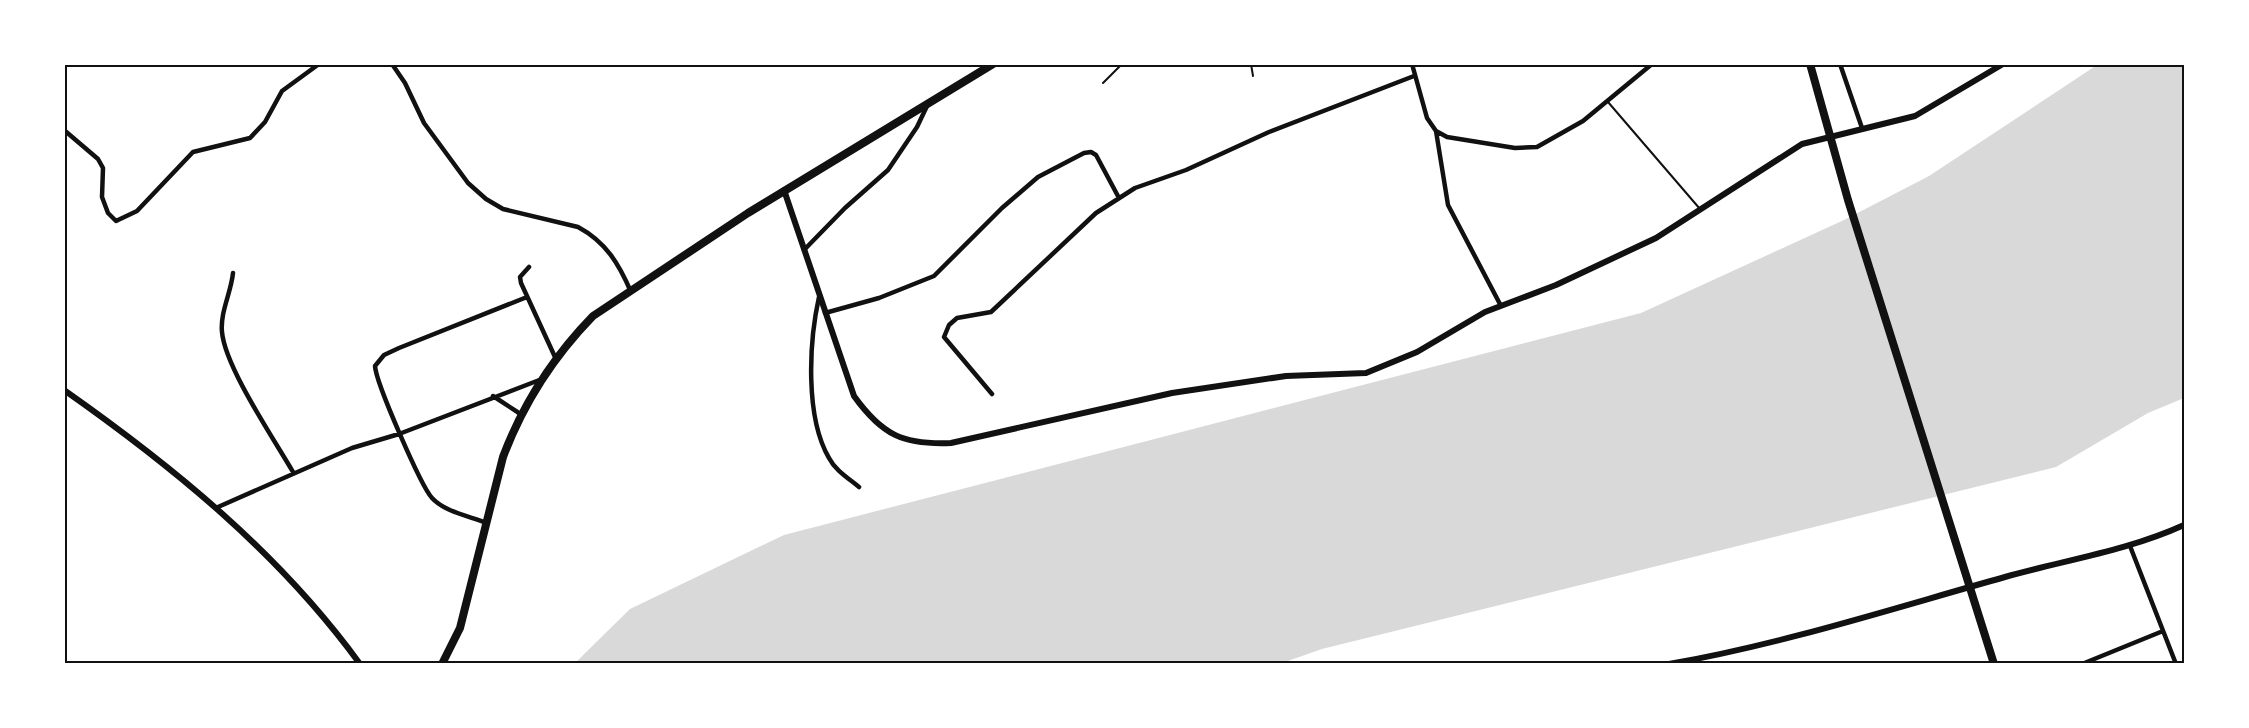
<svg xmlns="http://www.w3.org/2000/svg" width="2249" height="728" viewBox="0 0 2249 728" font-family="Manrope,sans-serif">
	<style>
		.water { fill: #d9d9d9 }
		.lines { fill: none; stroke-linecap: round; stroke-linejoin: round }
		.service { stroke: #111; stroke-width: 2 }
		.minor { stroke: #111; stroke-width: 4.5 }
		.tertiary { stroke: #111; stroke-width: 6 }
		.primary { stroke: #111; stroke-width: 8 }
		.trunk { stroke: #111; stroke-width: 8 }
		.neatline { fill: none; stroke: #111; stroke-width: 2 }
	</style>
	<rect width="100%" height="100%" fill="#fff"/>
	<path class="water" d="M2097,65H2184V398L2148,413L2056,467L1322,649L1282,663L574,664L630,609L784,535L1641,313L1844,220L1929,176Z"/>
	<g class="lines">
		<path class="service" d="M1251,64L1253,76
			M1103,83L1122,64
			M1608,102L1700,209"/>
		<path class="minor" d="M392,64L405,83L424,123L468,183L486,199L503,209L578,227C606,242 619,264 631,292
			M1412,64L1427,118L1436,131L1448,205L1501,306
			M1840,64L1862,128
			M64,130L98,159L103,168L102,197L108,213L116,221L137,211L193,152L250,138L265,122L282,91L319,64
			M1436,131L1447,137L1515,148L1537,147L1583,121L1652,64
			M804,250L845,208L888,170L917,127L927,106
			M529,267L520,277L521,283L555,357
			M233,273C231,293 220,312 222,332C225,367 274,439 293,472
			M819,297C809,342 805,417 829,458C835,470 848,478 859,487
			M825,313L879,298L934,276L1002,208L1038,177L1084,153L1091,152L1096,155L1119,198
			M992,394L944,337L949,325L957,318L991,312L1096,213L1135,188L1186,170L1269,132L1414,76
			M493,396L522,415
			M218,507L352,448L399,434L542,379
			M487,523C469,516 445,512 432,498C421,486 376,383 375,366L384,355L399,348L527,297
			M2130,546L2176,664
			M2082,664L2163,631"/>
		<path class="tertiary" d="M784,190L854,396C882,435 903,445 951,443L1172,393L1286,376L1366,373L1417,352L1485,312L1556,285L1656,238L1802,144L1915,116L2003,64
			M64,390C175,468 280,554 360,664
			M1669,664C1783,644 1894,608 2005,577C2065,560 2127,551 2184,525"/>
		<path class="primary" d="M442,664L460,628L503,457C523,404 553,357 593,316L748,213L993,64"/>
		<path class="trunk" d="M1810,64L1848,200L1994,664"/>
	</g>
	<rect width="2249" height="728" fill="none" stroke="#ffffff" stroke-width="132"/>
	<rect x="66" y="66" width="2117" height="596" class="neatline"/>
</svg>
